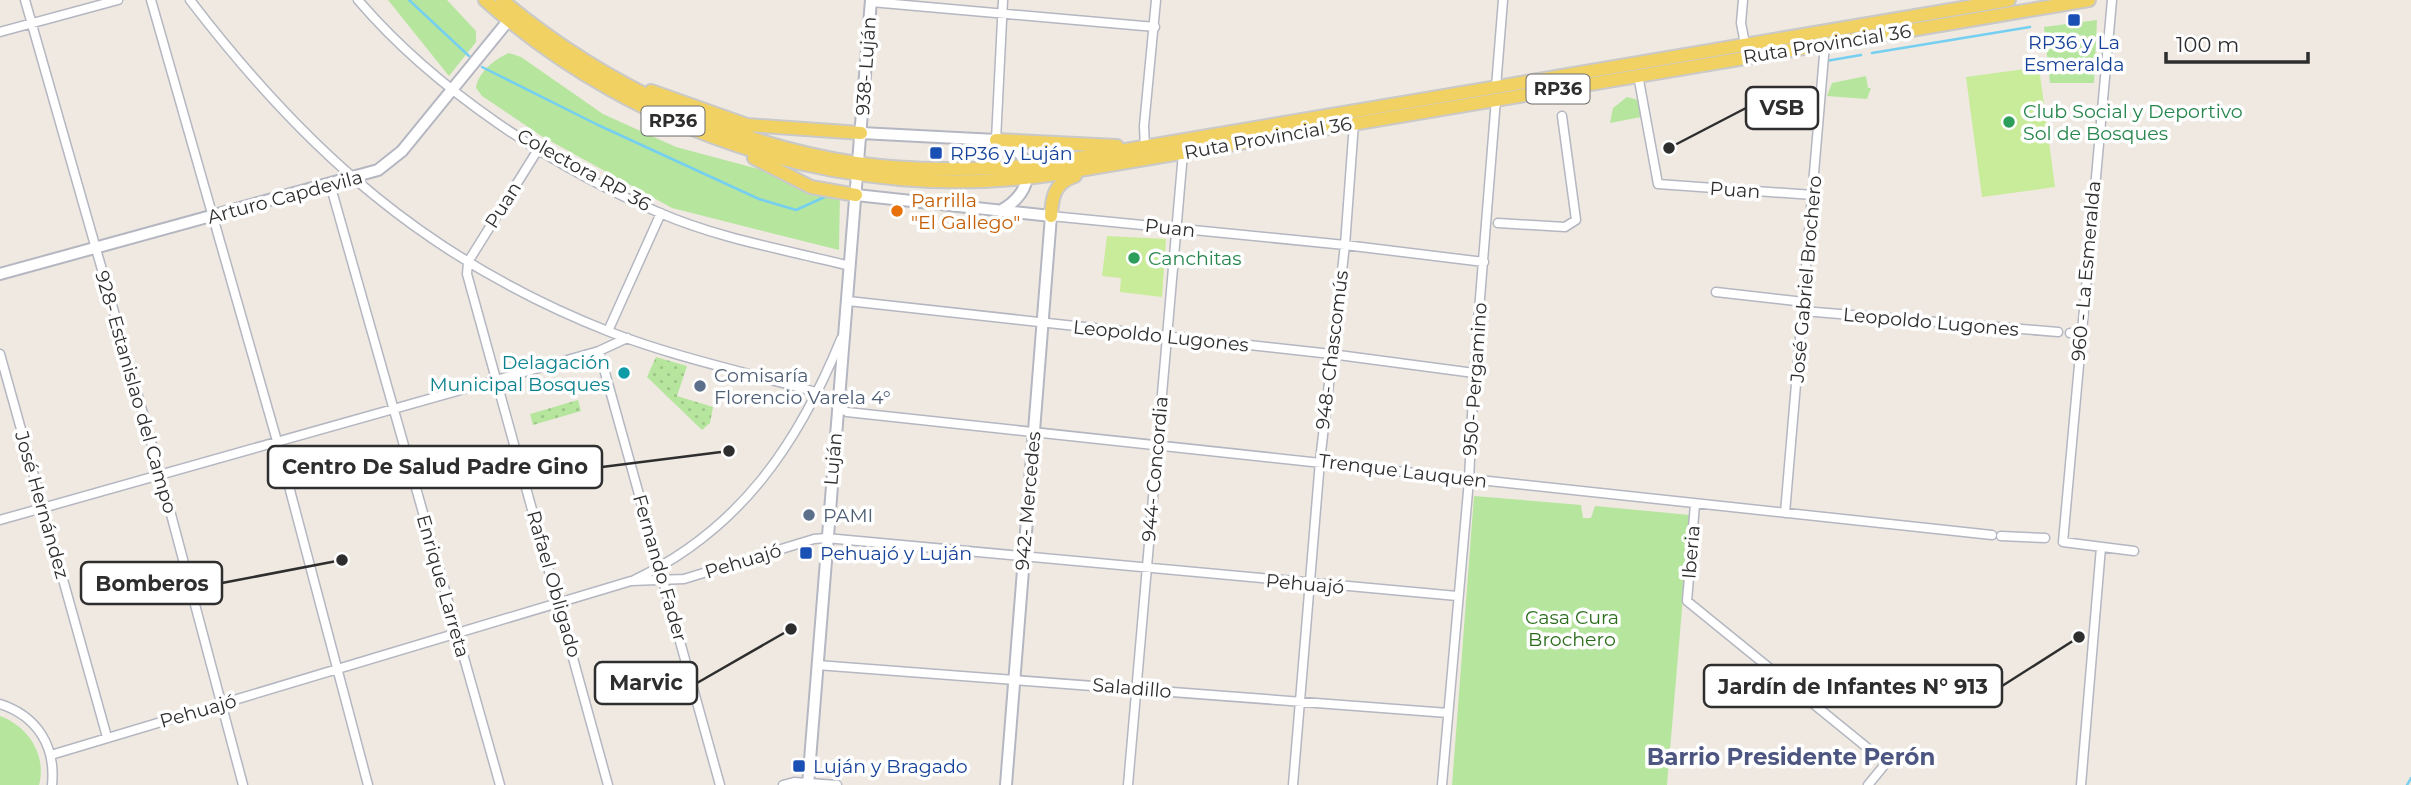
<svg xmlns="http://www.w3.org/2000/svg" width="2411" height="785" viewBox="0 0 2411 785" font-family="Montserrat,sans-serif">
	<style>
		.grass { fill: url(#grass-dots) }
		.park { fill: #b6e59e }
		.pitch { fill: #c9ec9a }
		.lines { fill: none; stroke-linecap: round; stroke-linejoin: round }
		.stream { stroke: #75cff0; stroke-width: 2.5 }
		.street-casing { stroke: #b4b7c1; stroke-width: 11 }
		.secondary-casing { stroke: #b4b7c1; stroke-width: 14 }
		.primary-casing { stroke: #c9c9c9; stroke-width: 16 }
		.street { stroke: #fff; stroke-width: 8 }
		.secondary { stroke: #fff; stroke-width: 10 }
		.primary { stroke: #f2d163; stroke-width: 12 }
		.transit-dot { fill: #1a4fb4; stroke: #fff; stroke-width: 2.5 }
		.leisure-dot { fill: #2e9e5b; stroke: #fff; stroke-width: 2.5 }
		.food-dot { fill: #e8710a; stroke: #fff; stroke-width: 2.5 }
		.culture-dot { fill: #0f9aa8; stroke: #fff; stroke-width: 2.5 }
		.service-dot { fill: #5c6f8a; stroke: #fff; stroke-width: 2.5 }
		.labels { text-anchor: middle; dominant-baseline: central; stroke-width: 7; stroke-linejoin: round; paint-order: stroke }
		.shield { fill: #fff; stroke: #6d6d6d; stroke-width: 2 }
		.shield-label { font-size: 18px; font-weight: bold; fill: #2e2e2e }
		.transit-label { font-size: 19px; fill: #164399; stroke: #fff; text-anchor: start }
		.street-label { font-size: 19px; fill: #2e2e2e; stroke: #fff }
		.leisure-label { font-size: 19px; fill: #27864d; stroke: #fff; text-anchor: start }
		.food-label { font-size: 19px; fill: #c56008; stroke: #fff; text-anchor: start }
		.culture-label { font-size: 19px; fill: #0d838f; stroke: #fff; text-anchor: end }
		.service-label { font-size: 19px; fill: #4e5e75; stroke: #fff; text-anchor: start }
		.park-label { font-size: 19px; fill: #2c6e1b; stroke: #fff }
		.quarter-label { font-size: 23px; font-weight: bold; fill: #4d5680; stroke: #fff }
		.leader { fill: none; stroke: #2e2e2e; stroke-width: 2.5 }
		.callout-dot { fill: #2e2e2e; stroke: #fff; stroke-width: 2.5 }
		.callout { fill: #fff; stroke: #2e2e2e; stroke-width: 2.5 }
		.callout-label { font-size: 21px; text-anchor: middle; font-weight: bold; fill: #2e2e2e }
	</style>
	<defs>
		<pattern id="grass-dots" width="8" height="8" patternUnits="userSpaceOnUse" patternTransform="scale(1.75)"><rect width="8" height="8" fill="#b6e59e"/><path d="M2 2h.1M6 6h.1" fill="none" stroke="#9dc588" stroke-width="1.8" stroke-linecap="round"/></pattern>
	</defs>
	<rect width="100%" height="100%" fill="#efe9e1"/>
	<path class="grass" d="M656,357L687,366L677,396L713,407L710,423L702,430L647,377Z
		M578,400L581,411L533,425L530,414Z"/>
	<path class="park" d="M388,0H447L476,31V42L449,76Z
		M2097,20L2094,83H2050L2044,27Z
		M509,53L521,57L603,114L676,147L840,191L839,250L672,208L543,137L482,96L476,88C478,72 495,59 509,53Z
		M1866,76L1868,88H1871L1867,99L1827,96L1832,83Z
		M1627,97L1638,100L1641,117L1610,123L1613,108Z
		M1474,496L1581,505L1583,518H1591L1595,506L1690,515L1667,785H1452Z
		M0,716C28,726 47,755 39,785H0Z"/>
	<path class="pitch" d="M2039,67L2055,187L1982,197L1966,77Z
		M1107,236L1166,239L1162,297L1120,292L1121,278L1102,276Z"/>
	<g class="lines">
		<path class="stream" d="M409,0L469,56
			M1872,53L2030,27
			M1826,61L1861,55
			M482,67L598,125L759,199L796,210L829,195
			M2407,785L2411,778"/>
		<defs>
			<path id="street" d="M25,0L160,473L243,785
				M151,0L277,441L368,785
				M190,0C307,153 429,261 610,332C677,358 750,373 819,393L847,412L1992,535
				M358,0C435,90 552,167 660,213C720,239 787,250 850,266
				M1743,0L1741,23L1745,44
				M2112,0L2063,542L2134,551
				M871,2L1155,27
				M0,32L118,0
				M1638,75L1658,184L1813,195
				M1496,87L1503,0
				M996,140L1003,0
				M539,148L468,262L467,274L608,785
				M1145,148L1144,126L1156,0
				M330,184L500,785
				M1051,216L1345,245L1484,262
				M1498,223L1565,227L1576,220L1562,116
				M1716,292L1804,302
				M848,301L1331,354L1474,373
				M1803,311L2058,332
				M608,331L661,213
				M2070,333H2080
				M599,351L720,785
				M0,354L107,737
				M1695,504L1687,601L1886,763L1868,785
				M1785,513L1825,44
				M0,520L599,351L627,338
				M2001,536L2045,538
				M634,580C740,530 798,444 841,339
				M817,665L1448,713
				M0,704C37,716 56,746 52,785
				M51,755L631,581L684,579L814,539L826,538L1457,596
				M783,785L794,782L837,785
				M1128,785L1183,153
				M1293,785L1320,461L1345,245L1354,123
				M1442,785L1469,480L1474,373L1496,99
				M2081,785L2101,547"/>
			<path id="secondary" d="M861,133L996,140C1038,152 1036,192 1000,211
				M856,195L1051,216L1006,785
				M0,274L378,170L402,151L508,21
				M808,785L871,0"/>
			<path id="primary" d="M485,0C638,137 852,205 1056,174L2089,0
				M502,0C602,84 727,143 856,163C915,172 978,170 1037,165L2009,0
				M651,91L747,125L861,133
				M996,140L1117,146
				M754,158L811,187L856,195
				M1051,216C1052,197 1054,183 1075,176"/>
		</defs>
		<use href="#street" class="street-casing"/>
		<use href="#secondary" class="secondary-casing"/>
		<use href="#primary" class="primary-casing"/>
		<use href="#street" class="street"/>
		<use href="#secondary" class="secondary"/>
		<use href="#primary" class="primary"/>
	</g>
	<g class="transit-dot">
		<rect x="2067" y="13" width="14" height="14" rx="3.5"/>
		<rect x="929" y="146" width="14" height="14" rx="3.5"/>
		<rect x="799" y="546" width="14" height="14" rx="3.5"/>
		<rect x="792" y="759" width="14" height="14" rx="3.5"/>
	</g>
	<g class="leisure-dot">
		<circle cx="2009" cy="122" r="7"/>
		<circle cx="1134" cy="258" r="7"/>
	</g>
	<circle class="food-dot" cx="897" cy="211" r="7"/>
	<circle class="culture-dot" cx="624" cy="373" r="7"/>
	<g class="service-dot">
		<circle cx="700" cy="386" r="7"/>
		<circle cx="809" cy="515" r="7"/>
	</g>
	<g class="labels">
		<g class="shield">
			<rect x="1526.5" y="74.5" width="63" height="29" rx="5"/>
			<rect x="641.5" y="106.5" width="63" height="29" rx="5"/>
		</g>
		<g class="shield-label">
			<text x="1558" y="89">RP36</text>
			<text x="673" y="121">RP36</text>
		</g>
		<g class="transit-label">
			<text x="2074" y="42" text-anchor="middle">RP36 y La<tspan x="2074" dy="22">Esmeralda</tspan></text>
			<text x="950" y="153">RP36 y Luján</text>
			<text x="820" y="553">Pehuajó y Luján</text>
			<text x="813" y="766">Luján y Bragado</text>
		</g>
		<g class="street-label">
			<text transform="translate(1827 44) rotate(-9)">Ruta Provincial 36</text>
			<text transform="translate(866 66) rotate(-86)">938- Luján</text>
			<text transform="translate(1268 138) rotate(-10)">Ruta Provincial 36</text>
			<text transform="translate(584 170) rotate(29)">Colectora RP 36</text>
			<text transform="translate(1735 190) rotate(4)">Puan</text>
			<text transform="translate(285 197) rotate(-15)">Arturo Capdevila</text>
			<text transform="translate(503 205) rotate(-58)">Puan</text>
			<text transform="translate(1170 228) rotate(6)">Puan</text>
			<text transform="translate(2086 271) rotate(-85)">960 - La Esmeralda</text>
			<text transform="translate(1806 279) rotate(-85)">José Gabriel Brochero</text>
			<text transform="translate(1931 322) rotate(5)">Leopoldo Lugones</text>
			<text transform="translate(1161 336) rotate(6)">Leopoldo Lugones</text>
			<text transform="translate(1332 350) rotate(-83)">948- Chascomús</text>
			<text transform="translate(1475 379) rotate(-86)">950- Pergamino</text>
			<text transform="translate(136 392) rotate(74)">928- Estanislao del Campo</text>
			<text transform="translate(833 459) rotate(-85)">Luján</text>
			<text transform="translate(1155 469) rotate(-85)">944- Concordia</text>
			<text transform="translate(1403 471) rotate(7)">Trenque Lauquen</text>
			<text transform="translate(1028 501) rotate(-85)">942- Mercedes</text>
			<text transform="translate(42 505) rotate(74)">José Hernández</text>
			<text transform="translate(1691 552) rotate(-85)">Iberia</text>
			<text transform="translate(743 561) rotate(-17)">Pehuajó</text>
			<text transform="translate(660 568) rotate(74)">Fernando Fader</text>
			<text transform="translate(554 584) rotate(74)">Rafael Obligado</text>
			<text transform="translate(1305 584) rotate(5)">Pehuajó</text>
			<text transform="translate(443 586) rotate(74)">Enrique Larreta</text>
			<text transform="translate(1132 688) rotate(5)">Saladillo</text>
			<text transform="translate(198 711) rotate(-16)">Pehuajó</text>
		</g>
		<g class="leisure-label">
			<text x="2023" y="111">Club Social y Deportivo<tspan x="2023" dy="22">Sol de Bosques</tspan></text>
			<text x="1148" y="258">Canchitas</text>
		</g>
		<g class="food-label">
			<text x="911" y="200">Parrilla<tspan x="911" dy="22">"El Gallego"</tspan></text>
		</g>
		<g class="culture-label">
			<text x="610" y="362">Delagación<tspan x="610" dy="22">Municipal Bosques</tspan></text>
		</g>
		<g class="service-label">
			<text x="714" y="375">Comisaría<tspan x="714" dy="22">Florencio Varela 4°</tspan></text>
			<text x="823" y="515">PAMI</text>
		</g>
		<g class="park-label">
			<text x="1572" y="617">Casa Cura<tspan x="1572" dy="22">Brochero</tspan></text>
		</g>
		<g class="quarter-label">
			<text x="1791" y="757">Barrio Presidente Perón</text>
		</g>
	</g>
	<path class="leader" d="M1669 148L1746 108M729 451L602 467M342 560L222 583M791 629L697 683M2079 637L2002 686"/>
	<g class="callout-dot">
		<circle cx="1669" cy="148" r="7"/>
		<circle cx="729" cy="451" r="7"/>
		<circle cx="342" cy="560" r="7"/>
		<circle cx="791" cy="629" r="7"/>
		<circle cx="2079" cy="637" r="7"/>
	</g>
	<g class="callout">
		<rect x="1746" y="87" width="72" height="42" rx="7"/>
		<rect x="268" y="446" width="334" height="42" rx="7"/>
		<rect x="81" y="562" width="141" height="42" rx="7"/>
		<rect x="595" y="662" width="102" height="42" rx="7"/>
		<rect x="1704" y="665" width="298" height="42" rx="7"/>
	</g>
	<g class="callout-label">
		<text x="1782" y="115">VSB</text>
		<text x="435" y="474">Centro De Salud Padre Gino</text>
		<text x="152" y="591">Bomberos</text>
		<text x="646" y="690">Marvic</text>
		<text x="1853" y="694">Jardín de Infantes N° 913</text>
	</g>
	<path d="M2166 52v10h142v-10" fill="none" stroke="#2e2e2e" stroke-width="3.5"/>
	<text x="2176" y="52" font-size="21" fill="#2e2e2e" stroke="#ffffff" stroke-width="5" paint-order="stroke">100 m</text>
</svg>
